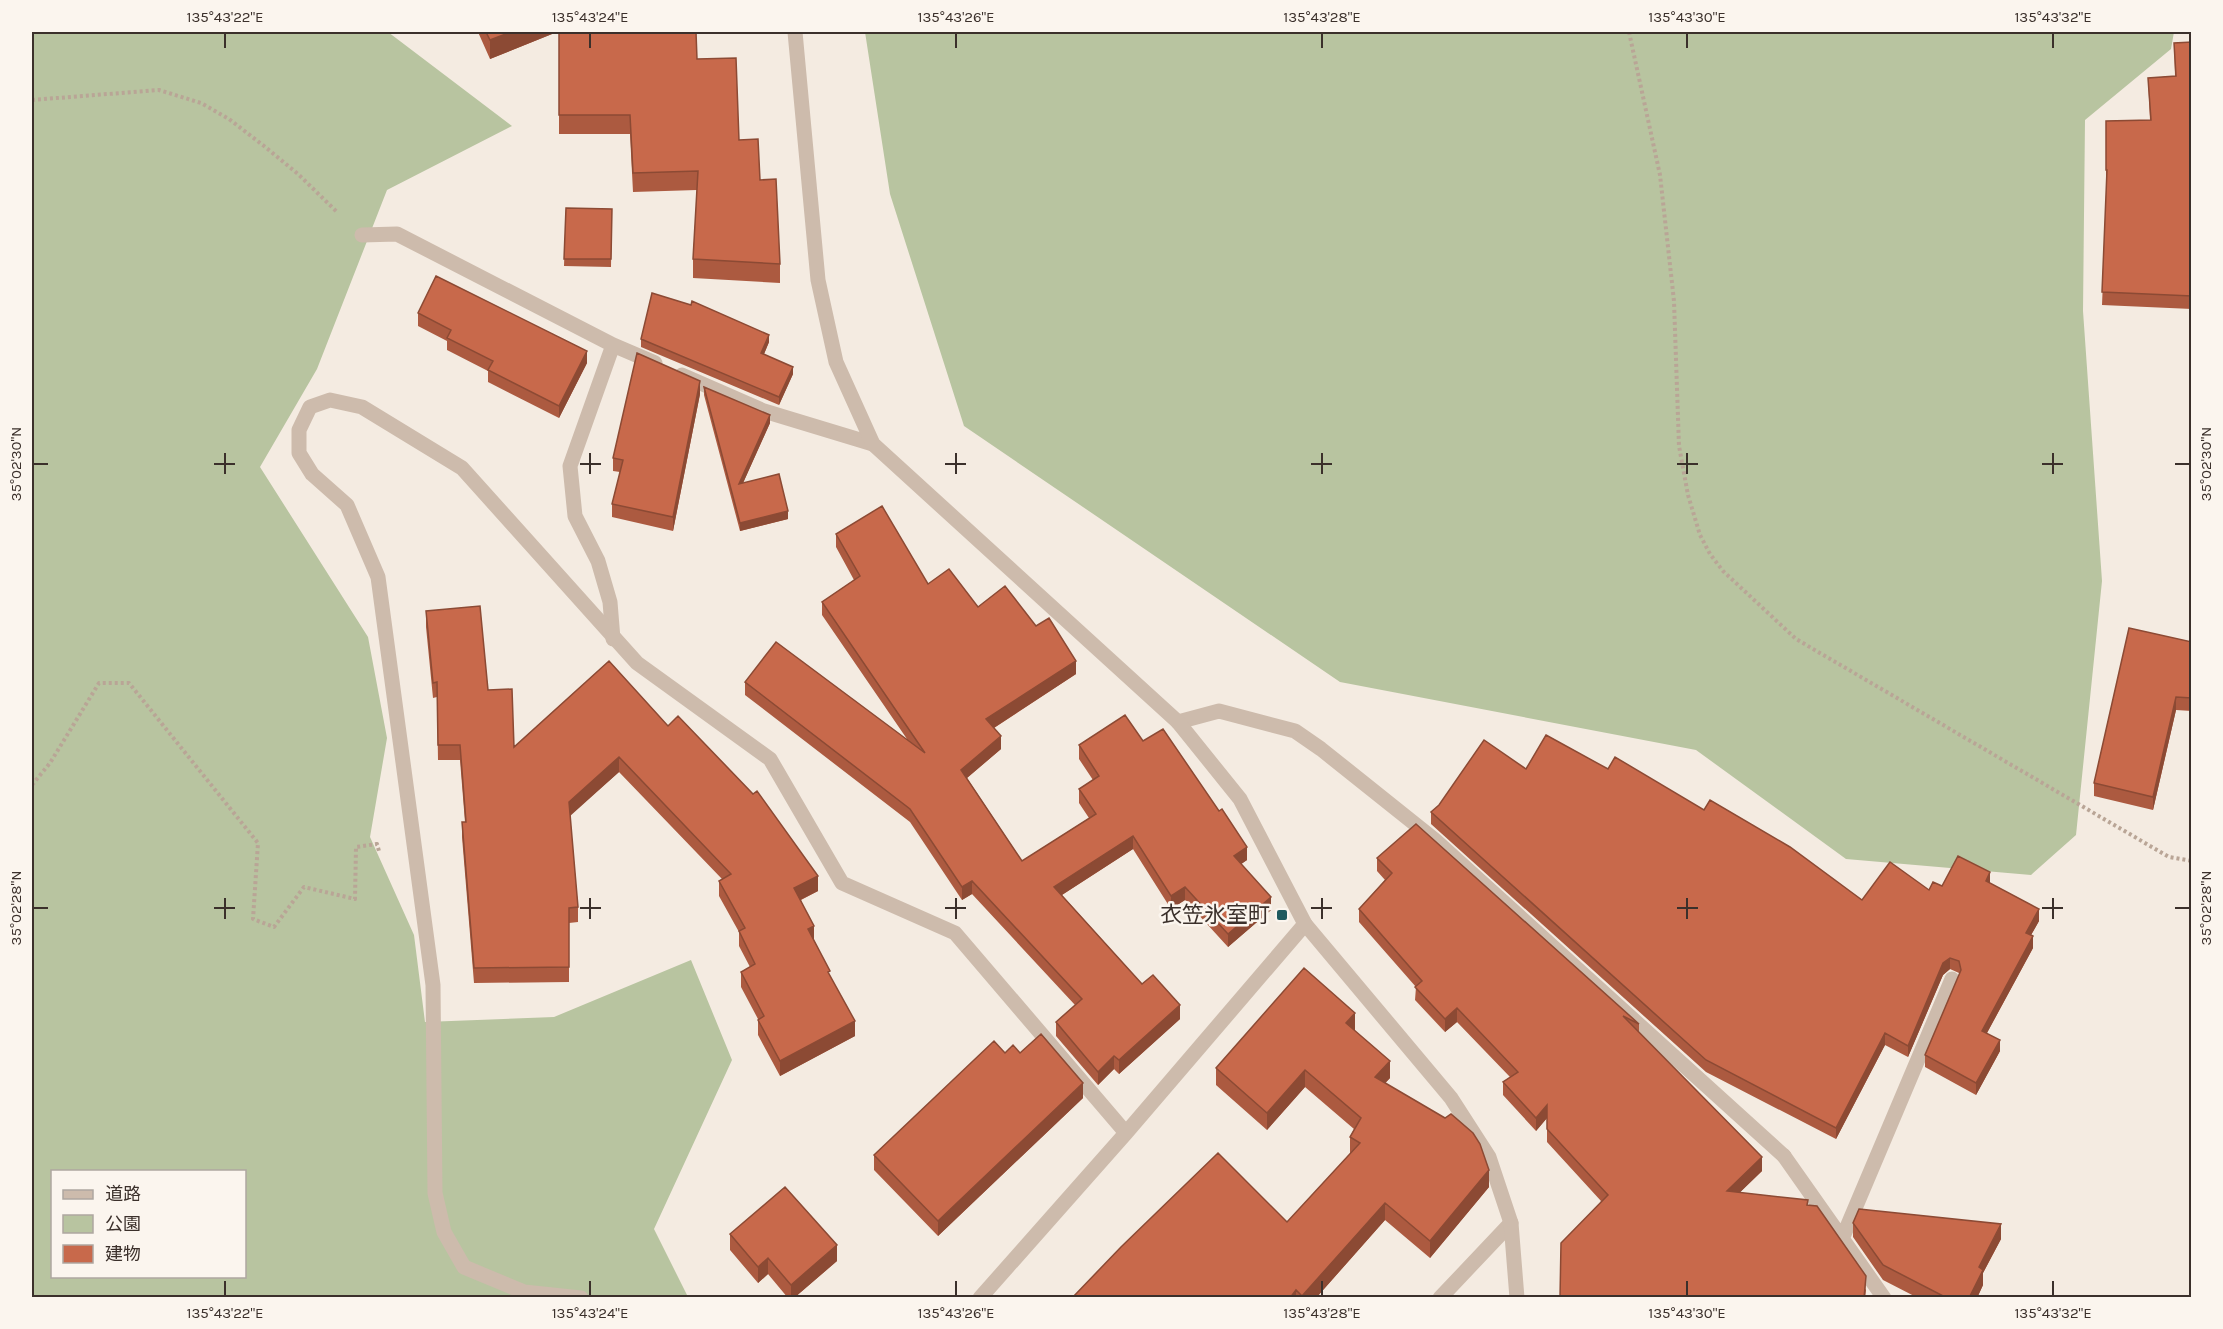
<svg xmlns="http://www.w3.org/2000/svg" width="2223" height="1329" viewBox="0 0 2223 1329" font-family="Karla,'Noto Sans JP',sans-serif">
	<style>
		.green { fill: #b8c4a0; fill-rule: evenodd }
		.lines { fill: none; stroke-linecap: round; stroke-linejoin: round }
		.path { stroke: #b9a596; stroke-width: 4; stroke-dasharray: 3 3; stroke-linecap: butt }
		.service { stroke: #cdbbac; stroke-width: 15 }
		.minor { stroke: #cdbbac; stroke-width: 15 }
		.tertiary { stroke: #cdbbac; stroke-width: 15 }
		.wall { fill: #ac5a40 }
		.shaded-wall { fill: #8c4a34 }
		.building { fill: #c8694b; stroke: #8c4a34; stroke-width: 1.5 }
		.ticks { fill: none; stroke: #3b302b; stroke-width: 2 }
		.poi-dot { fill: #1f5a5e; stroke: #fbf5ee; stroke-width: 2 }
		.labels { text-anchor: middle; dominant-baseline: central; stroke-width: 5; stroke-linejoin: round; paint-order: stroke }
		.poi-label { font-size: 22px; fill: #3b302b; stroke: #fbf5ee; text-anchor: end }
		.neatline { fill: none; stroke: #3b302b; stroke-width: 2 }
		.ticks-label { font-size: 15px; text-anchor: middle; fill: #3b302b }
	</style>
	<rect width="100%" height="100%" fill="#f4ebe1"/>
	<path class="green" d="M32,32H388L512,126L387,190L317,369L260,467L368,637L387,738L370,837L414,935L425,1022L554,1017L691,960L732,1060L654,1229L688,1297H32ZM52,1172H244V1276H52Z
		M865,32H2174L2171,49L2085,120L2083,311L2102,581L2076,835L2031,875L1846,859L1696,750L1340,682L964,426L890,194Z"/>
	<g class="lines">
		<path class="path" d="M1629,32L1660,175L1674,301L1679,446L1688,495L1700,535L1710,554L1723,571L1796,639L2169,857L2192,861
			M32,100L159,90L201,103L229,119L264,146L298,174L337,212
			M32,785L50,763L99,683H129L258,843L253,919L274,927L304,887L355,899L356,847L377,844L379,851"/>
		<path class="service" d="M362,235L397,234L613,345
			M682,375L764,411L873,444
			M613,639L610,602L598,561L575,516L570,466L613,345L655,363
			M1178,722L1219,711L1295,731L1321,749L1435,840L1784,1156"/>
		<path class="minor" d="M1784,1156L1884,1298
			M1842,1239L1952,979
			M581,1298L524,1292L464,1267L444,1232L435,1193L433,985L378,577L347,505L312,474L299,453V430L310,407L330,400L362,407L462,468L637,663L770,759L842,883L955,933L1126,1133
			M980,1298L1126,1133L1305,924
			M1440,1298L1511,1223"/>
		<path class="tertiary" d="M795,32L818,280L836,362L873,444L1178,722L1240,799L1305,924L1451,1098L1489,1157L1511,1223L1517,1298"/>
	</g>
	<path class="wall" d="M478,32H557L490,59Z
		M559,32L697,59L760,180L780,264V283L693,278V259L697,190L633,192L630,134H559Z
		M2192,42V309L2102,305L2107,183H2106V121L2150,120L2148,78L2175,76L2174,43Z
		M566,208L612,209L611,267L564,266Z
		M418,313L587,363L559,418L488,382V371L447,350V341L418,326Z
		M641,339L769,342L764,354L793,374L779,405L641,347Z
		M704,387L770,423L743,483L788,519L740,531L704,395Z
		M700,394L673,531L612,517V504L620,472L613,471V458Z
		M836,534L928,584L978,607L1036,626L1076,674L994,728L1001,749L967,778L1022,861L1089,818L1079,803V789L1093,780L1079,759V745L1143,741L1247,860L1241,864L1271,910L1228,947L1185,900L1171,909L1133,849L1062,895L1142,984L1180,1019L1119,1074L1114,1069L1098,1085L1056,1036V1022L1075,1005L972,894L962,900L910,822L745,695V682L907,739L822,615V602L854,580L836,547Z
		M426,611L488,690L514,747L609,661L818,891L801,900L814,941L855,1036L780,1076L758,1035V1019L741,987V972L750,967L739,946V932L719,896V881L722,879L619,772L570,815L578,907V922L569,923V982L474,983L462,837V822H465L460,760H438L437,697L433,698L426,627Z
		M2192,642V711L2176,710L2153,810L2094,796V783Z
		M1526,769H1608L1704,810L1862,900L1929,890L1942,886L1990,883L2039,921L2031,935L2033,948L1987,1033L2000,1051L1976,1095L1925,1067V1055L1960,974L1959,973L1950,969L1943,975L1908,1057L1885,1045L1836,1139L1706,1072L1431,824V812Z
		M1377,858L1639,1024V1032L1762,1171L1739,1193L1808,1205L1866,1290L1865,1298H1560L1601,1201L1547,1142V1118L1536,1131L1503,1095V1082L1510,1077L1457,1022L1445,1032L1415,1000L1416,987L1359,922V909L1385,880L1377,871Z
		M1355,1030V1031L1390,1078L1385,1083L1489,1187L1430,1258L1385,1220L1316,1298H1072L1287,1222L1350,1154V1137L1354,1129L1305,1087L1267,1130L1216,1085V1068Z
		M1005,1053H1020L1083,1098L938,1236L874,1170V1155Z
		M1853,1223L2001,1239L1983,1273V1285L1977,1298H1918L1883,1280L1853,1237Z
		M730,1234L837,1261L794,1298H788L768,1274L758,1283L730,1250Z"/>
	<path class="shaded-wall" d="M511,32H557L490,59V40Z
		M769,335V342L761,361V353Z
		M587,351V363L559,418V406Z
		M793,367V374L779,405V397Z
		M700,381V394L673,531V517Z
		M770,415V423L739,492V484Z
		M788,511V519L740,531V523Z
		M1076,661V674L986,733V719Z
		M2176,697V710L2153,810V797Z
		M1001,736V749L961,783V770Z
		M619,757V772L569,817V802Z
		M1133,836V849L1054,900V887Z
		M1247,847V860L1234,869V856Z
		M1990,872V884L1986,881Z
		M818,876V891L794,903V888Z
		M972,881V894L962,900V887Z
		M1185,887V900L1171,909V896Z
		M1271,897V910L1228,947V934Z
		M2039,909V921L2026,944V933Z
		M814,926V941L808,929Z
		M2033,936V948L1982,1042V1031Z
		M1950,958V969L1943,975L1908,1057V1046L1943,963Z
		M1180,1005V1019L1119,1074V1060Z
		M1457,1008V1022L1445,1032V1019Z
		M1355,1013V1030L1346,1040V1023Z
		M855,1021V1036L780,1076V1061Z
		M1885,1033V1045L1836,1139V1128Z
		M2000,1040V1051L1976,1095V1083Z
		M1114,1056V1069L1098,1085V1072Z
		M1390,1061V1078L1375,1094V1077Z
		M1305,1070V1087L1267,1130V1113Z
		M1083,1083V1098L938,1236V1221Z
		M1547,1105V1118L1536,1131V1118Z
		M1762,1157V1171L1727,1205V1191Z
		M1489,1170V1187L1430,1258V1241Z
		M1385,1203V1220L1316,1298H1302V1296Z
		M2001,1224V1239L1983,1273V1285L1977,1298H1969L1979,1267Z
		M837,1245V1261L794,1298H791V1285Z
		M768,1258V1274L758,1283V1267Z
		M1866,1276L1865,1298H1864Z
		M1296,1290V1298H1290Z"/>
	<path class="building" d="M486,32H511L490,40Z
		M559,32H696L697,59L736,58L739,140L758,139L760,180L776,179L780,264L693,259L698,171L633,173L630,115H559Z
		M2192,42V296L2102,292L2107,170H2106V121L2151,120L2148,78L2176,76L2174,43Z
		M566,208L612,209L611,259H564Z
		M436,276L587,351L559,406L488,370L493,361L447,338L451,330L418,313Z
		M652,293L691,305L692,301L769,335L761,353L793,367L779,397L641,339Z
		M637,353L700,381L673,517L612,504L623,460L613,458Z
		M704,387L770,415L739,484L779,474L788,511L740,523Z
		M882,506L928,584L949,569L978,607L1005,586L1036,626L1049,618L1076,661L986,719L1001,736L961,770L1022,861L1096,814L1079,789L1099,776L1079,745L1125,715L1143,741L1163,729L1219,811L1222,809L1247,847L1234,856L1271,897L1228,934L1185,887L1171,896L1133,836L1054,887L1142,984L1153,975L1180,1005L1119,1060L1114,1056L1098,1072L1056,1022L1082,999L972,881L962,887L910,809L745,682L776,642L925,753L822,602L860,576L836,534Z
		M480,606L488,690L512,689L514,747L609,661L668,726L678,716L753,794L757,791L818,876L794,888L814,926L808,929L830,971L828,972L855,1021L780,1061L758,1020L764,1016L741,972L755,964L739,931L745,928L719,881L731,874L619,757L569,802L578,907L569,908V967L474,968L462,822H466L460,745H438L437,682L433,683L426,611Z
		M2129,628L2192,642V698L2176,697L2153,797L2094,783Z
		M1546,735L1608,769L1615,757L1704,810L1710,800L1790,847L1862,900L1890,862L1929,890L1933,882L1942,886L1958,856L1990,872L1986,881L2039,909L2026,933L2033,936L1982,1031L2000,1040L1976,1083L1925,1055L1961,970L1959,961L1950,958L1943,963L1908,1046L1885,1033L1836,1128L1706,1060L1431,812L1439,805L1484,740L1526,769Z
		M1416,824L1639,1024L1623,1016L1762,1157L1727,1191L1808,1200L1807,1205L1817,1206L1866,1276L1864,1298H1560L1561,1243L1608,1195L1547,1129V1105L1536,1118L1503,1082L1518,1072L1457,1008L1445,1019L1415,987L1422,981L1359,909L1392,873L1377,858Z
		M1304,968L1355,1013L1346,1023L1390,1061L1375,1077L1445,1118L1451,1114L1473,1133L1480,1144L1489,1170L1430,1241L1385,1203L1302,1296L1296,1290L1290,1298H1072L1121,1247L1218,1153L1287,1222L1360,1143L1350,1137L1361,1118L1305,1070L1267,1113L1216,1068Z
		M1041,1034L1083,1083L938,1221L874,1155L994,1041L1005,1053L1013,1045L1020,1053Z
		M785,1187L837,1245L791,1285L768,1258L758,1267L730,1234Z
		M1859,1209L2001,1224L1979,1267L1983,1270L1969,1298H1947L1883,1265L1853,1223Z"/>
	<path class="ticks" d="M225,33V48M590,33V48M956,33V48M1322,33V48M1687,33V48M2053,33V48M225,453V474M590,453V474M956,453V474M1322,453V474M1687,453V474M2053,453V474M33,464H48M214,464H235M580,464H601M945,464H966M1311,464H1332M1677,464H1698M2042,464H2063M2175,464H2190M225,898V919M590,898V919M956,898V919M1322,898V919M1687,898V919M2053,898V919M33,908H48M214,908H235M580,908H601M945,908H966M1311,908H1332M1677,908H1698M2042,908H2063M2175,908H2190M225,1281V1296M590,1281V1296M956,1281V1296M1322,1281V1296M1687,1281V1296M2053,1281V1296"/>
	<rect class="poi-dot" x="1276" y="909" width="12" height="12" rx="3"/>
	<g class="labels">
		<g class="poi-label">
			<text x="1270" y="915">衣笠氷室町</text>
		</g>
	</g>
	<rect width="2223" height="1329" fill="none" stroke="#fbf5ee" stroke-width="66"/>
	<rect x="51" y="1170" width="195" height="108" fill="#fbf5ee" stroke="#aea6a0" stroke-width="1.5"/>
	<rect x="63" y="1190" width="30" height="9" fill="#cdbbac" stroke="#aea6a0" stroke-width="1.5"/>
	<text x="105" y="1200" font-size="18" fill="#3b302b">道路</text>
	<rect x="63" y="1215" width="30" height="18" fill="#b8c4a0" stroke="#aea6a0" stroke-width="1.5"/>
	<text x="105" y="1230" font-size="18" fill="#3b302b">公園</text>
	<rect x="63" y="1245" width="30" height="18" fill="#c8694b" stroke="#aea6a0" stroke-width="1.5"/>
	<text x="105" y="1260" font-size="18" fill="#3b302b">建物</text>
	<rect x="33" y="33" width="2157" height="1263" class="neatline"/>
	<g class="ticks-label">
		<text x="225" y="22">135°43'22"E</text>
		<text x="590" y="22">135°43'24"E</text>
		<text x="956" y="22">135°43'26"E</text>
		<text x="1322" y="22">135°43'28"E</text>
		<text x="1687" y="22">135°43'30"E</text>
		<text x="2053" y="22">135°43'32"E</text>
		<text transform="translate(16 464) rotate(-90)" y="5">35°02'30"N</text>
		<text transform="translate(2206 464) rotate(-90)" y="5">35°02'30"N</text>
		<text transform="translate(16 908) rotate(-90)" y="5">35°02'28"N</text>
		<text transform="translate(2206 908) rotate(-90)" y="5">35°02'28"N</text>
		<text x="225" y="1318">135°43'22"E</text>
		<text x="590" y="1318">135°43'24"E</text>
		<text x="956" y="1318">135°43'26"E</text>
		<text x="1322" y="1318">135°43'28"E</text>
		<text x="1687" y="1318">135°43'30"E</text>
		<text x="2053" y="1318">135°43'32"E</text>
	</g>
</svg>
